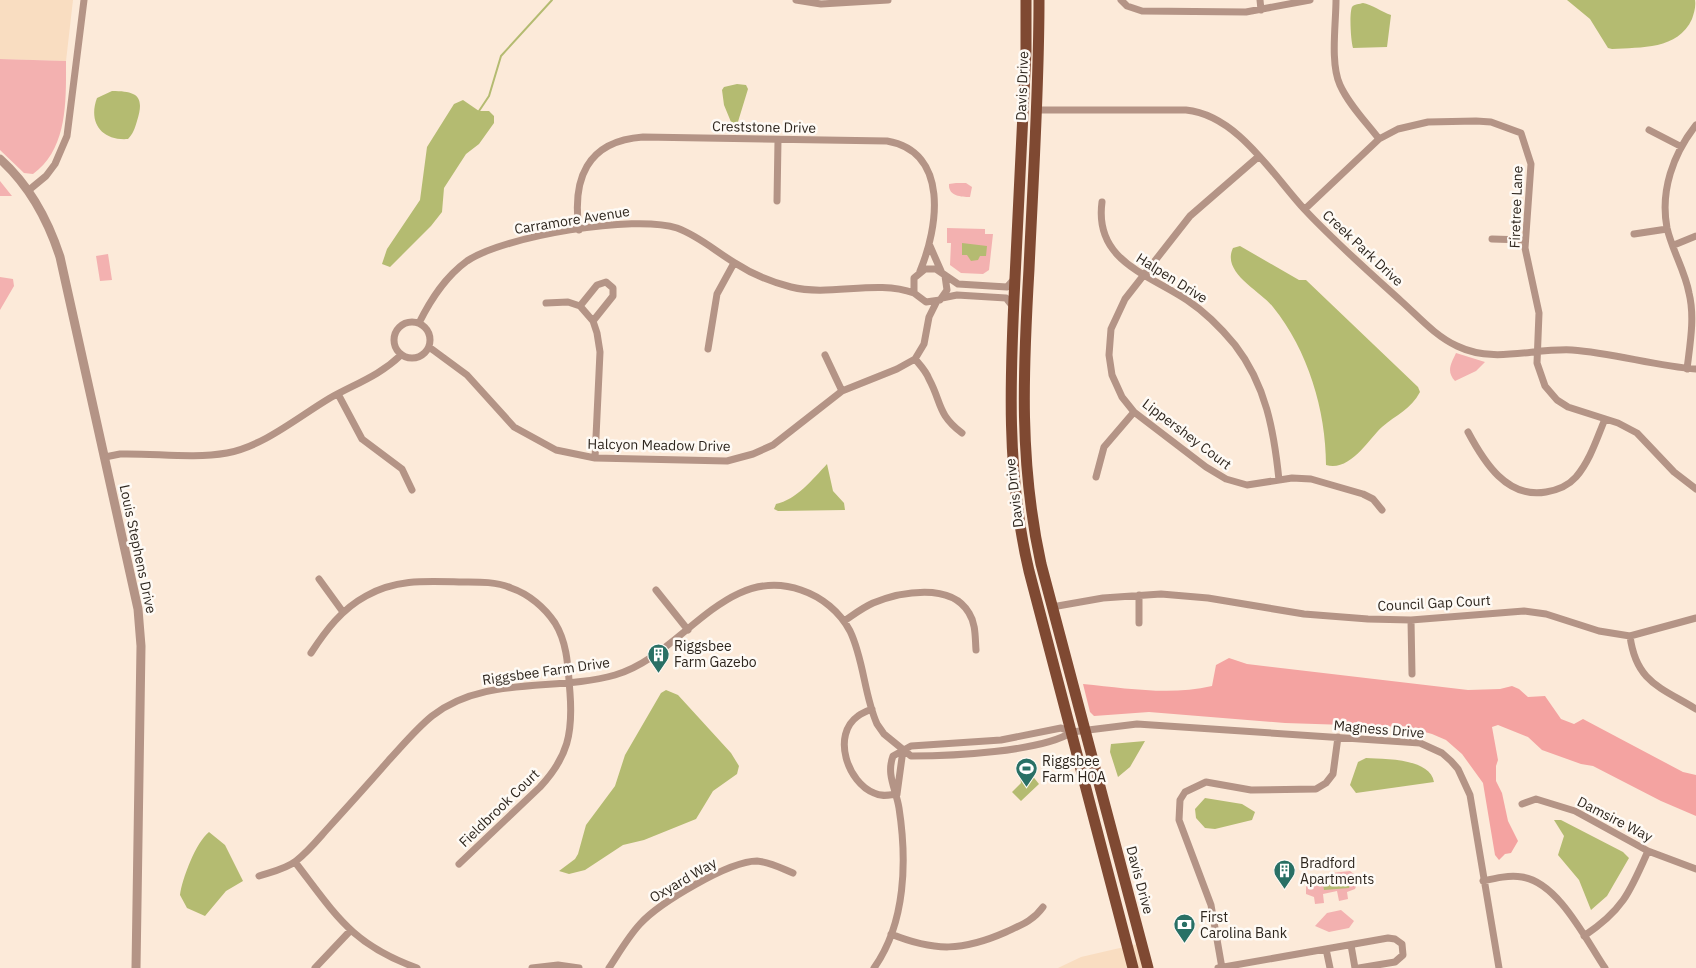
<svg xmlns="http://www.w3.org/2000/svg" width="1696" height="968" viewBox="0 0 1696 968" font-family="'IBM Plex Sans',sans-serif">
	<style>
		.built { fill: #f9ddc1 }
		.green { fill: #f3b1b0 }
		.forest { fill: #f4a3a1 }
		.water { fill: #b4bb71 }
		.lines { fill: none; stroke-linecap: round; stroke-linejoin: round }
		.stream { stroke: #b4bb71; stroke-width: 2 }
		.minor { stroke: #b49486; stroke-width: 7 }
		.tertiary { stroke: #b49486; stroke-width: 9 }
		.primary { stroke: #7f4932; stroke-width: 11 }
		.labels { text-anchor: middle; dominant-baseline: central; stroke-width: 5; stroke-linejoin: round; paint-order: stroke }
		.street-label { font-size: 14px; fill: #2e261e; stroke: #fefaf5 }
		.poi-label { font-size: 14px; fill: #2e261e; stroke: #fefaf5; text-anchor: start }
	</style>
	<rect width="100%" height="100%" fill="#fcead9"/>
	<path class="built" d="M0,0H73L66,61L0,59Z
		M1137,944L1144,968H1058L1081,957Z"/>
	<path class="green" d="M0,59L66,61C66,100 68,149 33,174L24,173L0,150Z
		M0,181L12,196H0Z
		M956,183H966L972,187L970,197C961,197 948,196 949,184Z
		M947,228L985,229V234H993L989,270L983,274L961,273L950,265L951,243H947Z
		M108,254L112,280L100,281L96,256Z
		M0,277L13,279L14,286L0,310Z
		M1456,353L1485,362L1476,371L1455,381C1446,371 1451,364 1456,353Z
		M1350,871L1355,875L1357,884L1355,889L1347,892L1348,899L1339,901L1337,891L1323,894L1324,903L1315,904L1314,897L1306,894V884L1310,880L1332,877V873Z
		M1341,910L1354,921L1349,928L1329,932L1315,926L1327,913Z"/>
	<path class="forest" d="M1229,658L1247,664L1468,690L1500,689L1512,686L1519,689L1528,697L1545,696L1561,719L1574,724L1583,719L1683,772L1696,775V816L1661,801L1593,766L1581,764L1542,750L1528,737L1498,725L1492,727L1498,760L1496,766V781L1502,793L1508,821L1518,841L1511,853L1505,854L1499,860L1495,855L1483,783L1462,754L1446,740L1432,734L1407,727L1285,723L1149,712L1094,716L1090,712L1083,684C1126,688 1169,696 1212,686L1216,665Z"/>
	<path class="water" d="M1567,0H1695C1696,7 1694,13 1692,19C1678,50 1641,47 1612,49L1608,48L1590,19Z
		M1363,3C1371,4 1382,12 1391,15L1387,47L1353,48C1351,42 1349,14 1352,7C1354,4 1360,4 1363,3Z
		M737,84L746,85L748,89L737,125L731,122L724,105L722,90L724,87Z
		M112,91C137,91 145,96 137,121C135,128 133,134 128,139C101,141 88,122 97,98Z
		M463,100L479,111H489L494,116V123L479,144L466,154L444,188L442,212L431,226L390,267L382,264L387,249L420,200L427,147L454,104Z
		M962,243L987,246L986,256H980L978,260L971,261L967,255H962Z
		M1240,246L1299,280H1306L1418,387L1420,392C1411,409 1396,415 1382,427C1368,440 1350,472 1326,465C1326,411 1308,350 1273,307C1261,291 1221,273 1233,248Z
		M827,464L833,491L844,503L845,510L778,511L774,509L776,504C796,500 813,479 827,464Z
		M666,690L678,695L731,753L739,766L737,774L713,791L696,819L644,840L623,845L585,870L569,874L559,871L575,859L578,854L586,825L615,786L625,755L661,693Z
		M1145,741L1130,767L1118,777L1110,752L1111,744Z
		M1366,758C1384,759 1430,758 1434,782L1356,793L1350,785L1358,762Z
		M1031,774L1039,784L1021,801L1012,792L1021,783L1020,777Z
		M1205,798L1242,804L1255,812L1252,820L1215,829L1205,828L1196,818L1195,809Z
		M1554,820H1561L1623,852L1629,858L1607,896L1591,910L1579,880L1558,855L1564,836Z
		M209,832L225,845L243,881L226,891L205,916L187,908L180,895C182,879 196,842 209,832Z
		M1347,878L1351,881L1349,888L1324,890L1323,884Z"/>
	<g class="lines">
		<path class="stream" d="M479,111L489,96L501,56L552,0"/>
		<path class="minor" d="M796,0L821,4L888,0
			M1121,0L1127,6L1142,11L1246,12L1310,0
			M1260,0L1261,10
			M1336,0C1336,24 1330,63 1340,85C1349,105 1366,122 1379,139
			M1036,110H1186C1237,115 1272,174 1305,210C1335,242 1368,271 1401,301C1418,316 1435,336 1457,346C1494,364 1533,348 1572,350C1614,353 1655,366 1696,369
			M1649,130L1680,146
			M1258,157L1190,216L1125,299L1111,329L1109,355L1112,375L1122,397L1134,412L1206,467L1226,479L1247,485L1292,478L1311,479L1363,494L1373,499L1382,510
			M29,190L46,176L55,164L67,136L84,0
			M777,201L778,140
			M1102,202C1094,261 1148,274 1187,300C1205,312 1221,328 1235,345C1266,385 1274,431 1279,480
			M1305,209L1379,139L1398,129L1428,122L1476,121L1491,122L1521,133L1531,164L1525,248L1539,313L1537,363L1545,386L1557,400L1568,407L1618,423L1637,433L1674,472L1696,489
			M579,230C572,180 586,141 643,137L887,141C950,152 938,228 920,271
			M1634,234L1667,229
			M1492,239L1525,240
			M1674,245L1696,236
			M930,246L941,271
			M945,276L947,290L940,300L926,302L914,293V278L925,269H936L958,284L1007,287L1014,279
			M942,298L957,295L1006,298L1014,308
			M546,303L568,302L580,306L593,321L597,333L600,352L595,458
			M580,306L597,285L606,282L613,288V296L593,321
			M394 340a18 18 0 1 1 36 0a18 18 0 1 1-36 0Z
			M419,323C431,299 445,277 467,261C504,236 635,214 677,228C699,236 715,251 735,263C752,274 771,282 791,287C831,297 876,279 914,293
			M429,347L467,375L514,427L556,450L595,458L727,461L753,454L773,445L842,391L897,369L915,359L924,344L929,317L937,301
			M708,349L717,294L734,263
			M825,355L842,391
			M915,359C920,365 926,371 929,379C942,403 937,414 962,433
			M1687,369C1690,344 1695,317 1689,293C1685,271 1672,250 1667,228C1660,191 1673,154 1696,125
			M338,394L362,439L402,469L412,490
			M1468,432C1484,462 1507,499 1546,492C1558,490 1568,486 1576,477C1590,461 1597,438 1605,419
			M105,457L120,454C155,453 192,459 227,453C264,446 298,417 330,398C357,383 379,376 401,355
			M1096,477L1104,447L1134,412
			M319,579L343,612
			M656,590L688,630
			M1139,595V623
			M1052,607L1103,598L1161,594L1208,598L1304,614L1368,619L1411,620L1524,611L1546,614L1599,631L1630,636L1696,618
			M1411,620L1412,674
			M844,621C853,615 862,608 873,603C900,592 951,582 969,613C976,624 975,637 976,650
			M1630,636C1636,682 1660,687 1696,709
			M311,653C326,630 342,609 366,596C396,579 426,581 459,582C476,582 495,581 511,588C529,594 545,608 555,623C568,644 568,669 570,693C573,733 568,757 540,787L459,864
			M872,709C867,711 862,713 858,716C831,735 848,783 874,793C881,797 889,795 897,794
			M897,794L903,750
			M1522,804L1536,799L1575,811L1648,851L1696,869
			M295,862C336,915 351,944 417,968
			M259,876C271,872 286,869 296,861C309,851 319,838 330,826C350,804 370,782 389,760C403,745 416,729 432,716C484,675 555,692 615,675C682,656 725,563 801,590C822,597 840,612 850,631C864,660 864,695 877,724L884,734L911,756C950,756 1041,752 1072,732L1137,724L1420,743L1442,753L1451,761L1458,769L1470,795L1499,968
			M1483,881C1496,878 1509,875 1522,877C1558,882 1586,940 1605,968
			M891,934C935,952 963,951 1006,932C1021,925 1033,921 1043,907
			M1584,936C1623,910 1630,892 1648,851
			M1351,945L1355,968
			M1326,949L1330,968
			M315,968L350,931
			M532,968L558,965L579,968
			M609,968C619,953 628,937 640,924C659,903 729,861 757,861C770,862 781,868 793,873
			M874,968C906,923 907,860 899,808C896,789 886,775 893,756L911,746L1001,740L1061,728L1071,732
			M1218,968L1388,938L1395,939L1402,944L1403,955L1395,962L1359,968
			M1222,968L1211,905L1179,820L1180,800L1185,792L1206,782L1251,790L1316,789L1326,783L1333,774L1338,737"/>
		<path class="tertiary" d="M0,159C30,186 48,220 60,257L138,609L141,646L136,968"/>
		<path class="primary" d="M1026,0V52C1022,127 1019,202 1015,278C1010,377 1006,474 1029,571L1133,968
			M1039,0C1039,90 1033,180 1029,269C1023,372 1019,463 1041,564L1148,968"/>
	</g>
	<defs>
		<symbol id="building-pin" viewBox="-11 -11 22 30"><path d="M0 17L-7.5 6A9.5 9.5 0 1 1 7.5 6Z" fill="#297065" stroke="#fefaf5"/><path d="M-4-6H4V6H1V3H-1V6H-4ZM-2.5-4.3h1.7v1.8h-1.7ZM.8-4.3h1.7v1.8H.8ZM-2.5-1h1.7V.8h-1.7ZM.8-1h1.7V.8H.8Z" fill="#fff"/></symbol>
		<symbol id="stadium-pin" viewBox="-11 -11 22 30"><path d="M0 17L-7.5 6A9.5 9.5 0 1 1 7.5 6Z" fill="#297065" stroke="#fefaf5"/><path d="M0-5a6.5 5 0 1 0 0 10a6.5 5 0 1 0 0-10ZM-3.5-1.8h7v3.6h-7Z" fill="#fff"/></symbol>
		<symbol id="bank-pin" viewBox="-11 -11 22 30"><path d="M0 17L-7.5 6A9.5 9.5 0 1 1 7.5 6Z" fill="#297065" stroke="#fefaf5"/><path d="M-6-4H6V4H-6ZM0-2.3a2.3 2.3 0 1 0 0 4.6a2.3 2.3 0 1 0 0-4.6Z" fill="#fff"/></symbol>
	</defs>
	<g fill-rule="evenodd">
		<use href="#building-pin" x="646" y="642" width="25" height="34"/>
		<use href="#stadium-pin" x="1014" y="756" width="25" height="34"/>
		<use href="#building-pin" x="1272" y="858" width="25" height="34"/>
		<use href="#bank-pin" x="1172" y="912" width="25" height="34"/>
	</g>
	<g class="labels">
		<g class="street-label">
			<text transform="translate(1022 86) rotate(-88)">Davis Drive</text>
			<text transform="translate(764 127) rotate(1)">Creststone Drive</text>
			<text transform="translate(1516 207) rotate(-88)">Firetree Lane</text>
			<text transform="translate(572 220) rotate(-9)">Carramore Avenue</text>
			<text transform="translate(1363 248) rotate(43)">Creek Park Drive</text>
			<text transform="translate(1172 278) rotate(32)">Halpen Drive</text>
			<text transform="translate(1187 434) rotate(37)">Lippershey Court</text>
			<text transform="translate(659 445) rotate(1)">Halcyon Meadow Drive</text>
			<text transform="translate(1014 493) rotate(-97)">Davis Drive</text>
			<text transform="translate(138 549) rotate(78)">Louis Stephens Drive</text>
			<text transform="translate(1434 603) rotate(-3)">Council Gap Court</text>
			<text transform="translate(546 671) rotate(-8)">Riggsbee Farm Drive</text>
			<text transform="translate(1379 729) rotate(5)">Magness Drive</text>
			<text transform="translate(499 808) rotate(-44)">Fieldbrook Court</text>
			<text transform="translate(1615 819) rotate(27)">Damsire Way</text>
			<text transform="translate(683 880) rotate(-30)">Oxyard Way</text>
			<text transform="translate(1140 880) rotate(75)">Davis Drive</text>
		</g>
		<g class="poi-label">
			<text x="674" y="646">Riggsbee<tspan x="674" dy="16">Farm Gazebo</tspan></text>
			<text x="1042" y="761">Riggsbee<tspan x="1042" dy="16">Farm HOA</tspan></text>
			<text x="1300" y="863">Bradford<tspan x="1300" dy="16">Apartments</tspan></text>
			<text x="1200" y="917">First<tspan x="1200" dy="16">Carolina Bank</tspan></text>
		</g>
	</g>
</svg>
